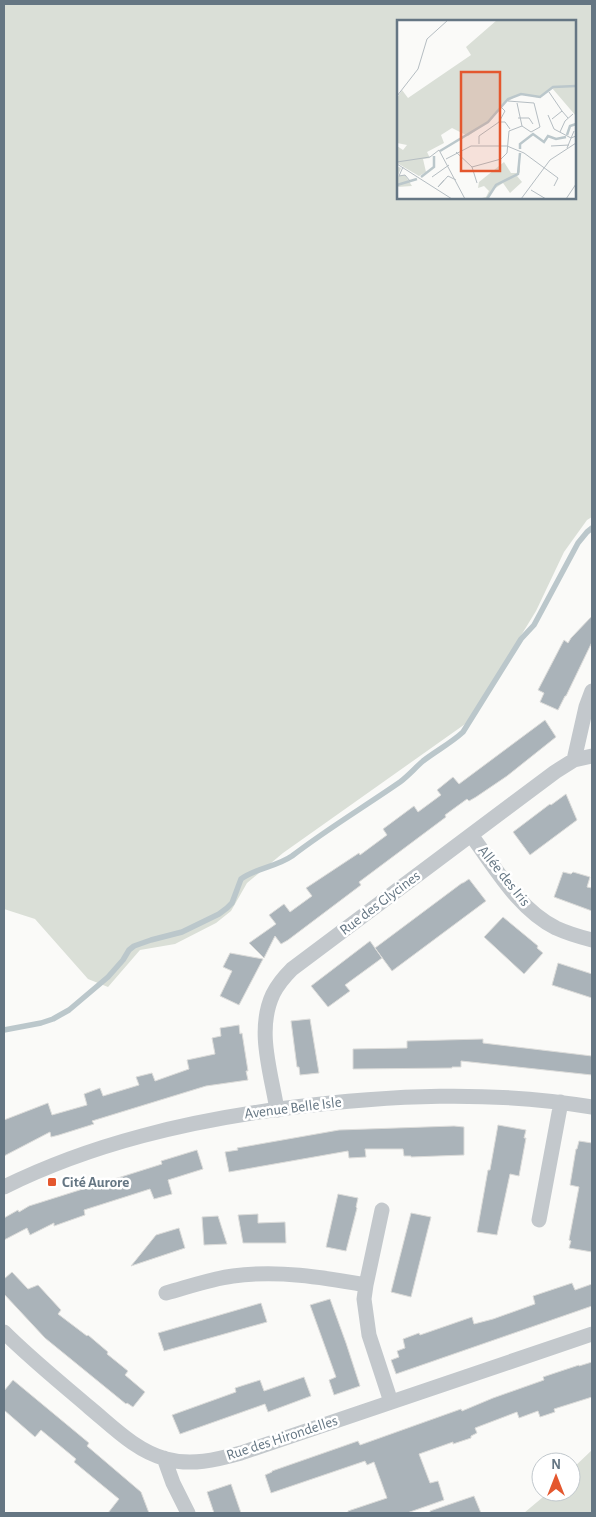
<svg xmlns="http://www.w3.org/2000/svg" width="596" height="1517" viewBox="0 0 596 1517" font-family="'Alegreya Sans',sans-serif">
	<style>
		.green { fill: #dadfd7; fill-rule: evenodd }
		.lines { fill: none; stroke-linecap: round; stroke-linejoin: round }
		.stream { stroke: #bbc7cb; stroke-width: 5.5 }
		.building { fill: #aab3b9; stroke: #dcdcda }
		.minor { stroke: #c3c8cc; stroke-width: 15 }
		.poi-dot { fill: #e4572e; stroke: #fff; stroke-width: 2 }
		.labels { text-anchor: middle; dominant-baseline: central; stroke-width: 5; stroke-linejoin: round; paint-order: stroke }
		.street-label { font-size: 15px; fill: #657683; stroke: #fff }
		.poi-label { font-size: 15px; font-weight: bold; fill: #657683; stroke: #fff; text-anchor: start }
		.inset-river { fill: none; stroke: #bbc7cb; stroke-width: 2.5 }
		.inset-road { fill: none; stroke: #b5bdc2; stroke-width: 1 }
		.view { fill: #e4572e; fill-opacity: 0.15; stroke: #e4572e; stroke-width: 2.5 }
		.inset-edge { fill: none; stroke: #657683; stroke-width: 2.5 }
	</style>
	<rect width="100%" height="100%" fill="#fafaf8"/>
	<path class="green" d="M4,4H592V517L587,520L564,552L536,611L468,722L283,853L247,883L231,911L216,923L175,944L140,950L108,987L88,979L35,919L4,909ZM398,21H575V198H398Z
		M592,1450V1513H524L549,1492H571V1470Z"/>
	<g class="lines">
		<path class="stream" d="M4,1030L41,1023L53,1019L69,1010L108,977L123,960L129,950L134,946L151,940L182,932L219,914L227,908L232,903L241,879C256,868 276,867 292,856C327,829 364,807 400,782C408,776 415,768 423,761C436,751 451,743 463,732L521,639L534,625L578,543L587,532L592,528"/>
	</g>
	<path class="building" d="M592,616V642L566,696H565L558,710L540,702L544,693L538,690L564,640L568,643L571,638Z
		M545,720L556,737L507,776L476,797L469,801L467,799L445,815L446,817L359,882L361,885L288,940L281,944L275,936L264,958L249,943L276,924L269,915L284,904L290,912L312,896L306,888L359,853L360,855L387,835L383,829L414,806L418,812L441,795L437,790L453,777L459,784Z
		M566,794L577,820L530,855L513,832L550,804L551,805Z
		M563,872L571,874L573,872L590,877L587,887L592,888V911L554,897Z
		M469,879L486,901L392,971L375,948L462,883H463Z
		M503,917L538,946L537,948L543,953L524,974L484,937Z
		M370,941L382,958L345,985L350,991L328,1007L311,986Z
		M230,953L263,959L239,1005L220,996L232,971L223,967Z
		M558,963L592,974V998L552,985Z
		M310,1019L319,1073L300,1075L299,1067H297L291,1021Z
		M239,1025L240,1034L242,1033L248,1071H246L248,1080L206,1086L92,1121L94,1124L59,1135L51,1137L50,1132L4,1156V1120L48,1103L52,1115L87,1105L84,1094L100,1088L103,1096L139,1085L136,1077L152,1073L155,1081L189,1069L187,1060L215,1054L212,1038L221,1036L220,1028Z
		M483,1039V1043L592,1056V1075L461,1061V1067H452V1068L353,1069V1049L407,1048V1041Z
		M498,1125L526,1130L524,1138H526L519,1176L510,1174L497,1235L477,1232L488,1170H490Z
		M454,1126L464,1127V1155L411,1157V1156H404L403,1149H365L366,1157L349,1158L348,1151L229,1172L225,1152L238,1150L237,1148L339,1130Z
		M579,1141L592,1143V1252L569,1248L571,1241L569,1240L579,1187L570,1185L576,1149H577Z
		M197,1150L203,1169L168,1180L172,1194L154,1199L150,1189L84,1210L85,1215L54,1226V1223L30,1235L27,1228L4,1240V1218L18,1210L19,1212L29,1206L162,1164L161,1161Z
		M338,1194L358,1198L356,1207L357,1208L346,1251L326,1247Z
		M411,1213L431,1217L411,1297L391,1292Z
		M258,1214V1223L285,1222L286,1243H243L238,1215Z
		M218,1216L227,1244L204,1245L202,1217Z
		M179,1228L185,1248L131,1266L156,1235Z
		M12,1272L28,1289L38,1285L61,1310L58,1314L87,1336L88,1335L108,1352L107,1354L128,1371L125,1375L145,1392L133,1407L127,1403L126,1404L45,1338L4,1294V1279Z
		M572,1283L575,1290L592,1284V1306L396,1374L391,1360L399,1357L397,1351L405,1348L403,1339L419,1333L420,1335L472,1317L474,1324L493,1319L535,1304L533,1296Z
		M330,1299L346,1343L360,1386L334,1395L329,1380L336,1377L310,1305Z
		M261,1303L267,1322L164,1351L158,1333Z
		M592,1362V1397L554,1409L555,1412L540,1417L538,1411L519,1418L517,1412L475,1428L477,1433L471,1436V1438L453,1444V1442L419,1454L430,1483L438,1481L444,1500L407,1513H348V1511L387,1498L374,1462L367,1465L365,1461L271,1493L265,1475L272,1472V1471L358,1441L360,1445L461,1409L462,1411L493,1398L544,1380L543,1377L579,1365V1366Z
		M304,1377L311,1396L268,1412L265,1404L180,1434L172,1415L236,1392L235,1388L260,1380L264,1391Z
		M13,1380L89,1443L87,1446L141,1492L149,1513H108L119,1499L74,1462L76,1459L47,1435L41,1430L35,1437L4,1410V1391Z
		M231,1484L241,1513H214L207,1492Z
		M474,1496L481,1513H430V1511Z"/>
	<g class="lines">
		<path class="minor" d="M574,760L586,707L592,691
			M471,835C495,867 518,909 556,928C567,933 580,937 592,940
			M277,1110C271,1072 256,1030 273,994C278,984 285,976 292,969L555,772L574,760L592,756
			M4,1187C93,1143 189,1121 287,1108C390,1095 489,1090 592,1107
			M382,1210L366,1285L364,1299L369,1335L391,1402
			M539,1220L561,1102
			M166,1293C188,1287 210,1279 233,1276C278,1270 321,1277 366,1285
			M4,1332C31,1359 61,1383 90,1408C113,1427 136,1451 166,1459C191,1466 216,1460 241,1453L592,1334
			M164,1458L173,1483L188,1513"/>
	</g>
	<rect class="poi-dot" x="47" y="1177" width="10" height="10" rx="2.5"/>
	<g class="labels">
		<g class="street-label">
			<text transform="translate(504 876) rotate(51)">Allée des Iris</text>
			<text transform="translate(380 903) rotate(-37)">Rue des Glycines</text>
			<text transform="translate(293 1108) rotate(-7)">Avenue Belle Isle</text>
			<text transform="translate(282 1438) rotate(-18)">Rue des Hirondelles</text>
		</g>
		<g class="poi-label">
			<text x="62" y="1182">Cité Aurore</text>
		</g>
	</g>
	<g transform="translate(397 20)">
		<rect width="179" height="179" fill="#fafaf8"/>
		<path d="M100,0H179V96L155,68L143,78L123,74L103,86L95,99L71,116L55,108L44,115L47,123L30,132L33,138L26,139L29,152L22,156L0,143V126L6,130L10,125L0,123V78L5,70L11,78L74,35L69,27ZM123,131V152L120,156L125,162L113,173L106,163L94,171L91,179H81L89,177L92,171L87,166L81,168L82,162L107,142L114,153H120ZM0,146L4,148L1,156L8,155L15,166L0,167Z" fill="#dadfd7"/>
		<path class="inset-river" d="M170,115L173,106L179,104M123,129V124L136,114L147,122L151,116L159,119L169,117M43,131L91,102L111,79L124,74L143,77L156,67L179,66M24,157L37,147V136M0,165L20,159M90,179L99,165L121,154L123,133"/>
		<path class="inset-road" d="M152,72L165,91M0,76L21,49L30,19L51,0M111,81L137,83L143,107L134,112L125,106L120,83M151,95L157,109L174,118L179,116M121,98H132L136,104M155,99L165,91L171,98M102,102L108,91L104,87M163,112L168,101L176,94M82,124V116L102,102H108L113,109M154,126L172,125M170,128L177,111M59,132L75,147L104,139L110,133L112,111L125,106M49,139L74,126H110L127,133L161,158L157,166M0,142L33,137L42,130L68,179M0,144L55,179M6,147L2,156L8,155L13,161M75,147L80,163M35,157L52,145M47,160L41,167L51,156L59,160M134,170L149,179M124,179L153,140L179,123M169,179L179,164"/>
		<path class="view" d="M64,52H103V151H64Z"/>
		<rect width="179" height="179" class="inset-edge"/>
	</g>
	<rect width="596" height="1517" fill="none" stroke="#657683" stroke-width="10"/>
	<g transform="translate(556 1477)"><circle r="24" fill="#ffffff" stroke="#c1c8cd"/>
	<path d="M0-4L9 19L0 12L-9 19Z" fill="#e4572e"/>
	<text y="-8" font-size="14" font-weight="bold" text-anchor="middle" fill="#657683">N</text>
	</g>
</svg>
